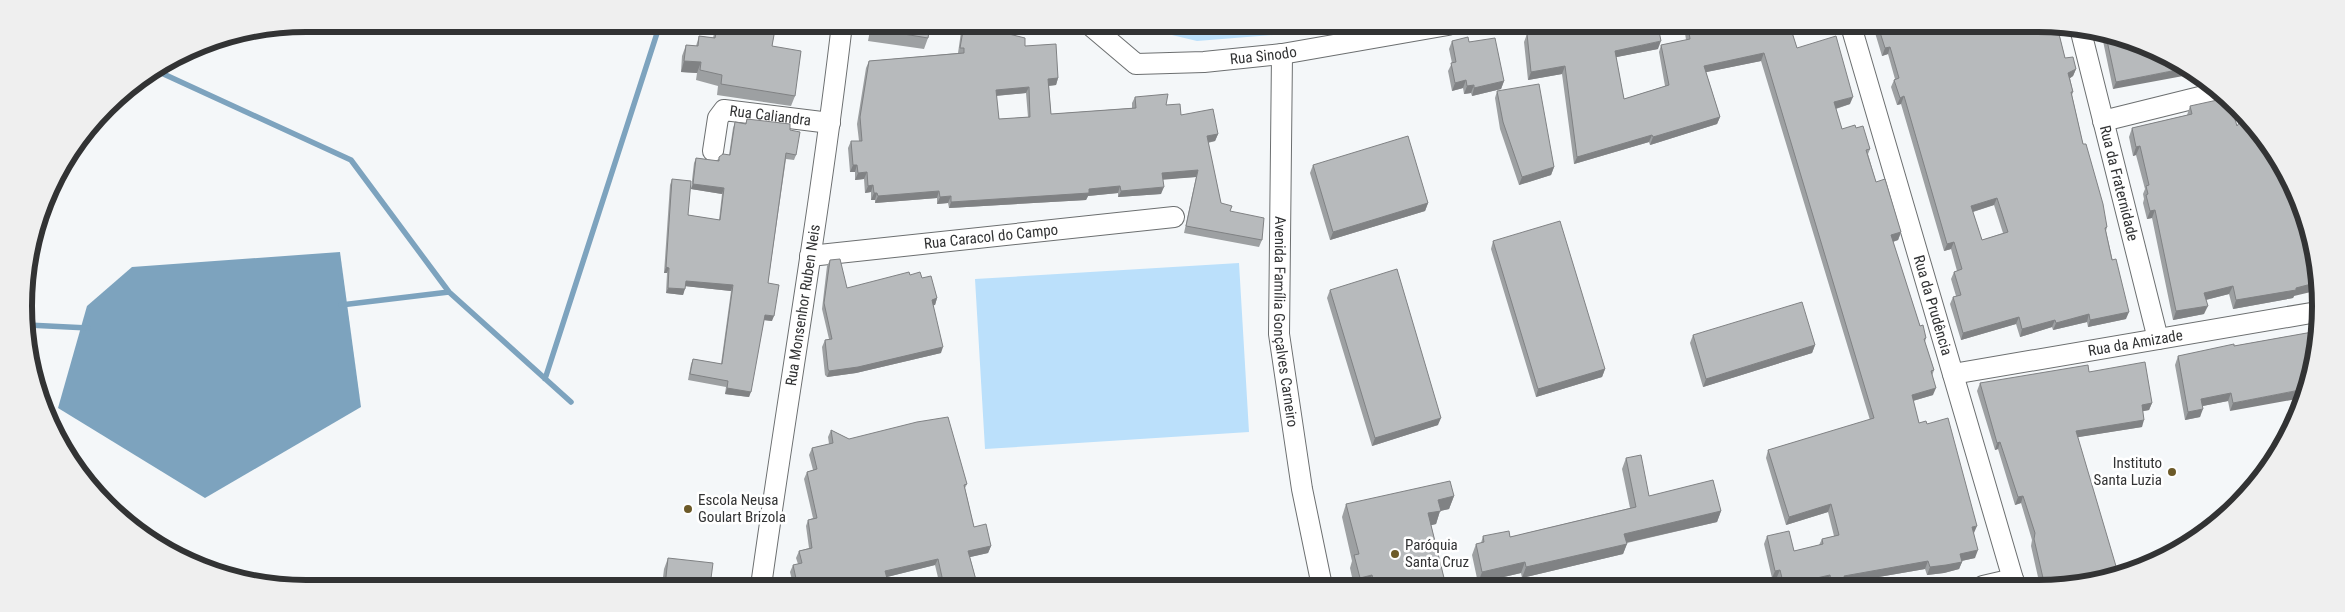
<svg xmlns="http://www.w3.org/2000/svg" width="2345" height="612" viewBox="0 0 2345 612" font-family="'Roboto Condensed',sans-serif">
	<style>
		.green { fill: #bbe0fb }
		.water { fill: #7da3be }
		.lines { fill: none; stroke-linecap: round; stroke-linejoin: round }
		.stream { stroke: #7da3be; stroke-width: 5.5 }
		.street-casing { stroke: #6c6f70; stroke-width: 22 }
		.street { stroke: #fff; stroke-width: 20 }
		.wall { fill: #9da0a2; fill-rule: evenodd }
		.shaded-wall { fill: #808284 }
		.building { fill: #b7babc; stroke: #808284; fill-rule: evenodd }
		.poi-dot { fill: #6c5a28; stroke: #fff; stroke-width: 2 }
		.labels { text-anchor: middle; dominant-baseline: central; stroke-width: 5; stroke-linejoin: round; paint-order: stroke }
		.street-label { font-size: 15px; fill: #323334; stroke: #fff }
		.poi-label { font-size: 15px; fill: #323334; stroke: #fff; text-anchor: start }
		.rim { fill: none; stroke: #323334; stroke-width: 6 }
	</style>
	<rect width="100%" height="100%" fill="#f4f7f9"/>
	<path class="green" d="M1130,25H1360L1336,30L1197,41Z
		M1239,263L1249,432L985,449L975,279Z"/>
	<path class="water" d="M340,252L361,407L205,498L58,408L87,306L132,267Z"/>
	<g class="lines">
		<path class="stream" d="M157,71L351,160L449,292L571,402
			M341,305L449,292
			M28,325L88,328
			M545,379L660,24"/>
		<defs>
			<g id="street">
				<path id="s1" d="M1090,25L1136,64L1204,62L1282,54L1448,25"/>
				<path id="s2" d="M1851,26L2015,586"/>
				<path id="s3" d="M2080,28L2158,339"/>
				<path id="s4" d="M1282,54L1279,334L1302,489L1322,586"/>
				<path d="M2103,121L2216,93"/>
				<path id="s5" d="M713,151L718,118L724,110L830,123"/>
				<path id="s6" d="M810,256L1174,217"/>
				<path id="s7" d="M1953,374L2317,312"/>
				<path id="s8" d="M761,586C787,399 820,212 842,24"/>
				<path d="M1983,586L2013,579"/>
			</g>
		</defs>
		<use href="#street" class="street-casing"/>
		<use href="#street" class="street"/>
	</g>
	<path class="wall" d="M716,24H776L772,46L795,96L791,106L717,95L718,86L696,80L697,73L681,72L682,56L686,45L696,46L699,36L713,38Z
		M871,25H930L928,38L924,49L868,41Z
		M962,25H1006L1005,33L1025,46L1058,78L1056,85L1049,86L1051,114L1132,108V103L1135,97L1166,105L1181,115L1218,134L1215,141L1208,143L1221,203L1262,240L1259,247L1184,233L1196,177L1163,179L1161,194L1118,197V193L1088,196L1086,200L949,208L948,203L937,204V198L875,203V200H871V192L865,193L864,179L855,180V172H850L848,148L851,141H859L857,124L866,68L869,61L958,53ZM1026,93L1028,117L999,119L996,96Z
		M1684,26H1790L1797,48L1850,104L1836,109L1842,129L1856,128L1870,149L1868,154L1876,182L1901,232L1898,240L1893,242L1920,326L1926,338L1925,342L1934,370L1932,376L1933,395L1913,401L1919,423L1927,424L1974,533L1975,558L1961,561L1962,562L1959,569L1944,573L1927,575L1925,569L1844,583L1843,586H1828L1827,582L1812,586H1779L1777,577L1772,578L1764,544L1767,536L1794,551L1819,545L1822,539L1834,536L1828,512L1786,525L1766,458L1768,450L1870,420L1761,61L1706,72L1720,117L1717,124L1650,145L1649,142L1574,164L1562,74L1528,80L1524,42L1527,34L1539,32L1540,28L1658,49L1616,57L1624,99L1665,86L1659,52L1661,45L1686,40Z
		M1873,26H2057L2065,58L2076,69L2073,76L2070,78L2073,92L2072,95L2083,144L2107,227L2106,231L2126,319L2088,327L2087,322L2053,330L2052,327L2020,337L2016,324L1961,340L1950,304L1953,297L1956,296L1951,279L1954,272L1957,271L1951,249L1944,251L1901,104L1897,105L1891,87L1894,80L1895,79L1888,54L1882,56ZM1994,205L2003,233L1982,240L1973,212Z
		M2099,34L2180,62L2113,89L2103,41L2101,42Z
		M1452,41L1469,42L1504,81L1501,89L1472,96L1471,93L1464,94L1463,88L1452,91L1448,71L1452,63L1449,49Z
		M1497,91L1554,167L1551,175L1519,185L1500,129L1495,98Z
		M2190,106L2237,126L2294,296L2293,298L2233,309L2229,294L2206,300L2204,314L2173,320L2152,218L2147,219L2143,203L2144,199L2143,194L2145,189L2136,155L2133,156L2129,137L2132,128L2187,115Z
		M747,119L790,130L796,155L794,160L786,159L768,283L772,321L764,320L749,397L725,394L726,387L688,380L691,364L693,359L721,364L731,291L685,286L683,295L666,293L667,273H664L670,185L672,179L688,215L719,220L722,194L691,189L694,163L696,158L718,161L719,157L729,155L733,128L735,122L745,124Z
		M1313,165L1428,203L1425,211L1330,240L1310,173Z
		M1493,241L1605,369L1602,377L1536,397L1491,249Z
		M830,260L847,288L910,275L922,278L937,298L935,305H933L941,353L856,373L827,377L825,375L822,347L825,340L829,339L822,309L827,266Z
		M1330,290L1438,425L1372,446L1327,298Z
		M2318,331L2230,411L2228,401L2202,406L2200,417L2185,420L2175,365L2178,356Z
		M1693,335L1815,345L1812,353L1703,387L1690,343Z
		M2089,372L2152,403L2149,410L2143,411L2142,427L2078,437L2076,586H2040L2031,546L2032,540L2021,503L2015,505L1998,449L1995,450L1977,391L1980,383Z
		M831,430L849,439L967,484L965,488L974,527L991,546L988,553L970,557L976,580L983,585L997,586H940L935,565L887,577L889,586H791V585L793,584L790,572L793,565L798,564L796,558L799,551L809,548L806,526L808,520L813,518L804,479L807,472L813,470L809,455L812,448L829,444L828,437Z
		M1626,458L1649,496L1721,511L1717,522L1627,543L1623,554L1522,578L1521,573L1478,583L1472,555L1476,544L1481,543L1483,536L1510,537L1630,508L1622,469Z
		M1454,496L1449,509L1440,511L1436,524L1431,525L1446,586H1354L1350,568L1352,561L1342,517L1346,504Z
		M668,558L710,586H662L664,569Z"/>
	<path class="shaded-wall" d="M2103,35L2104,36L2103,41L2101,42Z
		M1661,41L1658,49L1612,58L1615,51Z
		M1890,47L1888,54L1882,56L1885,48Z
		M1764,53L1761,61L1702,73L1704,66Z
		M684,61L701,62L697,73L681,72Z
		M1565,66L1562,74L1528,80L1531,72Z
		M2187,68L2194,74L2113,89L2116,82Z
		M2076,69L2073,76L2066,81L2068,73Z
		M1058,78L1056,85L1046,86L1048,79Z
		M1466,80L1463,88L1452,91L1455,83Z
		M1504,81L1501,89L1472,96L1474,88Z
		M1474,85L1471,93L1464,94L1467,86Z
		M1029,87L1026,93L993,96L996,90Z
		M1904,96L1901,104L1897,105L1900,98Z
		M1853,97L1850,104L1831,110L1834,102Z
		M1720,117L1717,124L1650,145L1653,137Z
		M1218,134L1215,141L1204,143L1207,136Z
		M1652,135L1649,142L1574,164L1577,157Z
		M2140,146L2136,155L2133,156L2136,147Z
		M853,165H857L855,172H850Z
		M1554,167L1551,175L1519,185L1522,177Z
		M1198,170L1196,177L1160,180L1162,173Z
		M867,172L864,179L855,180L858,173Z
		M693,184L724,188L722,194L691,189Z
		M873,185L871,192L865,193L868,186Z
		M1120,186L1118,193L1088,196L1086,200L949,208L951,202Z
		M1164,187L1161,194L1118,197L1121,191Z
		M939,191L937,198L875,203L878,196Z
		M874,193H877L875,200H871Z
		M951,196L948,203L937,204L940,197Z
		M1997,198L1994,205L1969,213L1971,206Z
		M1428,203L1425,211L1330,240L1333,232Z
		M2155,210L2152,218L2147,219L2150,211Z
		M1901,232L1898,240L1889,243L1891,235Z
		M1954,242L1951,249L1944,251L1947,244Z
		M666,267L669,268L667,273H664Z
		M686,281L733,285L731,291L684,286Z
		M2315,283V291L2294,296L2293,298L2233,309L2236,300Z
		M2233,286L2229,294L2201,301L2204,293Z
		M668,288L685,289L683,295L666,293Z
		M937,298L935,305L930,306L932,300Z
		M2208,306L2204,314L2173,320L2176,311Z
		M2129,312L2126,319L2088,327L2090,320Z
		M2089,314L2087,322L2053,330L2056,323Z
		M765,315L774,316L772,321L763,320Z
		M2019,317L2016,324L1961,340L1963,333Z
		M2055,320L2052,327L2020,337L2022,329Z
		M1815,345L1812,353L1703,387L1706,379Z
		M943,347L941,353L856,373L827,377L829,371Z
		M1605,369L1602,377L1536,397L1538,389Z
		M727,388L751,392L749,397L725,394Z
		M1936,388L1933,395L1909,402L1912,395Z
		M2305,389L2302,398L2230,411L2233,403Z
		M2231,393L2228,401L2198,407L2201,399Z
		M2152,403L2149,410L2139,412L2142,405Z
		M2203,409L2200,417L2185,420L2188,412Z
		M1441,418L1438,425L1372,446L1375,438Z
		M2144,420L2142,427L2073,438L2076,431Z
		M2000,442L1998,449L1995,450L1997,443Z
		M1454,496L1449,509L1440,511L1436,524L1424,527L1428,513L1438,500Z
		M2023,496L2021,503L2015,505L2018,497Z
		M1831,504L1828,512L1786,525L1789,517Z
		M1721,511L1717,522L1620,544L1624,534Z
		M1977,526L1974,533L1970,534L1972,527Z
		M1627,544L1623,554L1522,578L1526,567Z
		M991,546L988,553L966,558L968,551Z
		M1978,550L1975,558L1957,562L1960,554Z
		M938,559L935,565L883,578L885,571Z
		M1928,561L1925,569L1844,583L1843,586H1830L1831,582L1844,576Z
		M1525,562L1521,573L1478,583L1482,572Z
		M1962,562L1959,569L1944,573L1927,575L1930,567Z
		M1780,570L1777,577L1772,578L1775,571Z
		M1372,575L1368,586H1357L1360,578Z
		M1830,575L1827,582L1812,586H1797L1799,582Z"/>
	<path class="building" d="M718,24H776L772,46L801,51L795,96L721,84L722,75L700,70L701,62L684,61L686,45L698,46L699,36L715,38Z
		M873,25H930L928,38L873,29Z
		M964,25H1006L1005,33L1025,38V46L1056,44L1058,78L1048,79L1051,114L1136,108L1135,97L1168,94L1166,105L1180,104L1181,115L1213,109L1218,134L1207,136L1221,203L1232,206L1230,211L1264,218L1262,240L1186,226L1198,170L1162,173L1164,187L1121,191L1120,186L1089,189V193L951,202V196L940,197L939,191L878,196L877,193H874L873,185L868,186L867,172L858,173L857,165H853L851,141H862L860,117L869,61L964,53V48H960ZM1029,87L1030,117L999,119L996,90Z
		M1554,25L1658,26L1661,41L1615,51L1624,99L1669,85L1661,45L1690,39L1688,26H1790L1797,48L1836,36L1853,97L1834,102L1842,129L1855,125L1856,128L1863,126L1870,149L1866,150L1876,182L1885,179L1901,232L1891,235L1920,326L1923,325L1926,338L1924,339L1934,370L1931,371L1936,388L1912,395L1919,423L1926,421L1927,424L1948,418L1977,526L1972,527L1978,550L1960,554L1962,562L1946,565L1930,567L1928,561L1844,576L1845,579L1831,582L1830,575L1799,582L1800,586H1784L1780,570L1775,571L1767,536L1789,531L1794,551L1823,544L1822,539L1839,535L1831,504L1789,517L1768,450L1874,418L1764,53L1704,66L1720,117L1653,137L1652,135L1577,157L1565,66L1531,72L1527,34L1541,32L1540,28Z
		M1878,26H2057L2065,58L2073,57L2076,69L2068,73L2073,92H2071L2083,144H2086L2103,204L2107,227L2105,228L2112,260L2116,259L2129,312L2090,320L2089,314L2056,323L2055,320L2022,329L2019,317L1963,333L1953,297L1961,295L1954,272L1962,269L1954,242L1947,244L1904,96L1900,98L1894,80L1899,78L1890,47L1885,48ZM1997,198L2008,232L1982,240L1971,206Z
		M2106,36L2180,62L2187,68L2116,82Z
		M1468,37L1469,42L1495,38L1504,81L1474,88V85L1467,86L1466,80L1455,83L1451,63L1456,62L1452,41Z
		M1539,84L1554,167L1522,177L1503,122L1497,91Z
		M2222,99L2231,106L2237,126L2243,117L2263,134L2312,233L2315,283L2296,288V290L2236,300L2233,286L2204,293L2208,306L2176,311L2155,210L2150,211L2146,195L2148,194L2146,186L2149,185L2140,146L2136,147L2132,128L2192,114L2190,106Z
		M747,119L790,124V130L800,132L796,155L786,153L768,283L779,285L774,316L765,315L751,392L727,388L728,381L690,374L693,359L722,364L733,285L686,281L685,289L668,288L669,268L666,267L672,179L691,181L688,215L720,220L724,188L693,184L696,158L719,161V157L723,154L730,155L735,122L746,124Z
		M1408,136L1428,203L1333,232L1313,165Z
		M1560,221L1605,369L1538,389L1493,241Z
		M840,259L847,288L909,272L910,275L920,272L922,278L931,276L937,298L932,300L943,347L858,367L829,371L828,369L825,340L832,339L824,303L830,260Z
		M1397,269L1441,418L1375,438L1330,290Z
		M1802,302L1815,345L1706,379L1693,335Z
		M2318,331L2319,343L2305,389L2233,403L2231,393L2201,399L2203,409L2188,412L2178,356L2234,344V346Z
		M2145,362L2152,403L2142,405L2144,420L2076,431L2118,573L2076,586H2046L2043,578L2034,539L2035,533L2023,496L2018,497L2000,442L1997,443L1980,383L2088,365L2089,372Z
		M948,417L967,484L964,485L974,527L986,524L991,546L968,551L976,580L982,579L983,585L996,582L997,586H944L938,559L885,571L889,586H792L791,585L797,583L793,565L802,563L799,551L812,548L808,520L817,518L807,472L817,469L812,448L833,443L831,430L849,439L917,422Z
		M1641,455L1649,496L1713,480L1721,511L1624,534L1627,544L1526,567L1525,562L1482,572L1476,544L1484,542L1483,536L1509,531L1510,537L1636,507L1626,458Z
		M1450,481L1454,496L1438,500L1441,511L1428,513L1446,586H1375L1372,575L1360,578L1354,555L1359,554L1346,504Z
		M668,558L713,563L710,586H665Z"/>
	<g class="poi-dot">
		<circle cx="2172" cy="472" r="5"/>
		<circle cx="688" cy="509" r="5"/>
		<circle cx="1395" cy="554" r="5"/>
	</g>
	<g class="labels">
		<g class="street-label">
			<text stroke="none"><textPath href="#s1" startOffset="188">Rua Sinodo</textPath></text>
			<text stroke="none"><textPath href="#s5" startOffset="90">Rua Caliandra</textPath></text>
			<text stroke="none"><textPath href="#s3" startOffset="160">Rua da Fraternidade</textPath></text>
			<text stroke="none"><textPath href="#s6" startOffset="182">Rua Caracol do Campo</textPath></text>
			<text stroke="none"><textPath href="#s8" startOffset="284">Rua Monsenhor Ruben Neis</textPath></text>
			<text stroke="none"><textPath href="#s2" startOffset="291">Rua da Prudência</textPath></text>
			<text stroke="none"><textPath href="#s4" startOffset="268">Avenida Família Gonçalves Carneiro</textPath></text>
			<text stroke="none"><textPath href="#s7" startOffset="185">Rua da Amizade</textPath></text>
		</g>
		<g class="poi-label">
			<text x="2162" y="463" text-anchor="end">Instituto<tspan x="2162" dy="17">Santa Luzia</tspan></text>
			<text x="698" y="500">Escola Neusa<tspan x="698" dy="17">Goulart Brizola</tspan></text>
			<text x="1405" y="545">Paróquia<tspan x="1405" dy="17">Santa Cruz</tspan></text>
		</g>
	</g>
	<path d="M0 0H2345V612H0ZM306 32H2038A274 274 0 0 1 2312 306V306A274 274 0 0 1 2038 580H306A274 274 0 0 1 32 306V306A274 274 0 0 1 306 32Z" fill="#efefef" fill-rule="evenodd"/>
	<path class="rim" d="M306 32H2038A274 274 0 0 1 2312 306V306A274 274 0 0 1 2038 580H306A274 274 0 0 1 32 306V306A274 274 0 0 1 306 32Z"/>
</svg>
